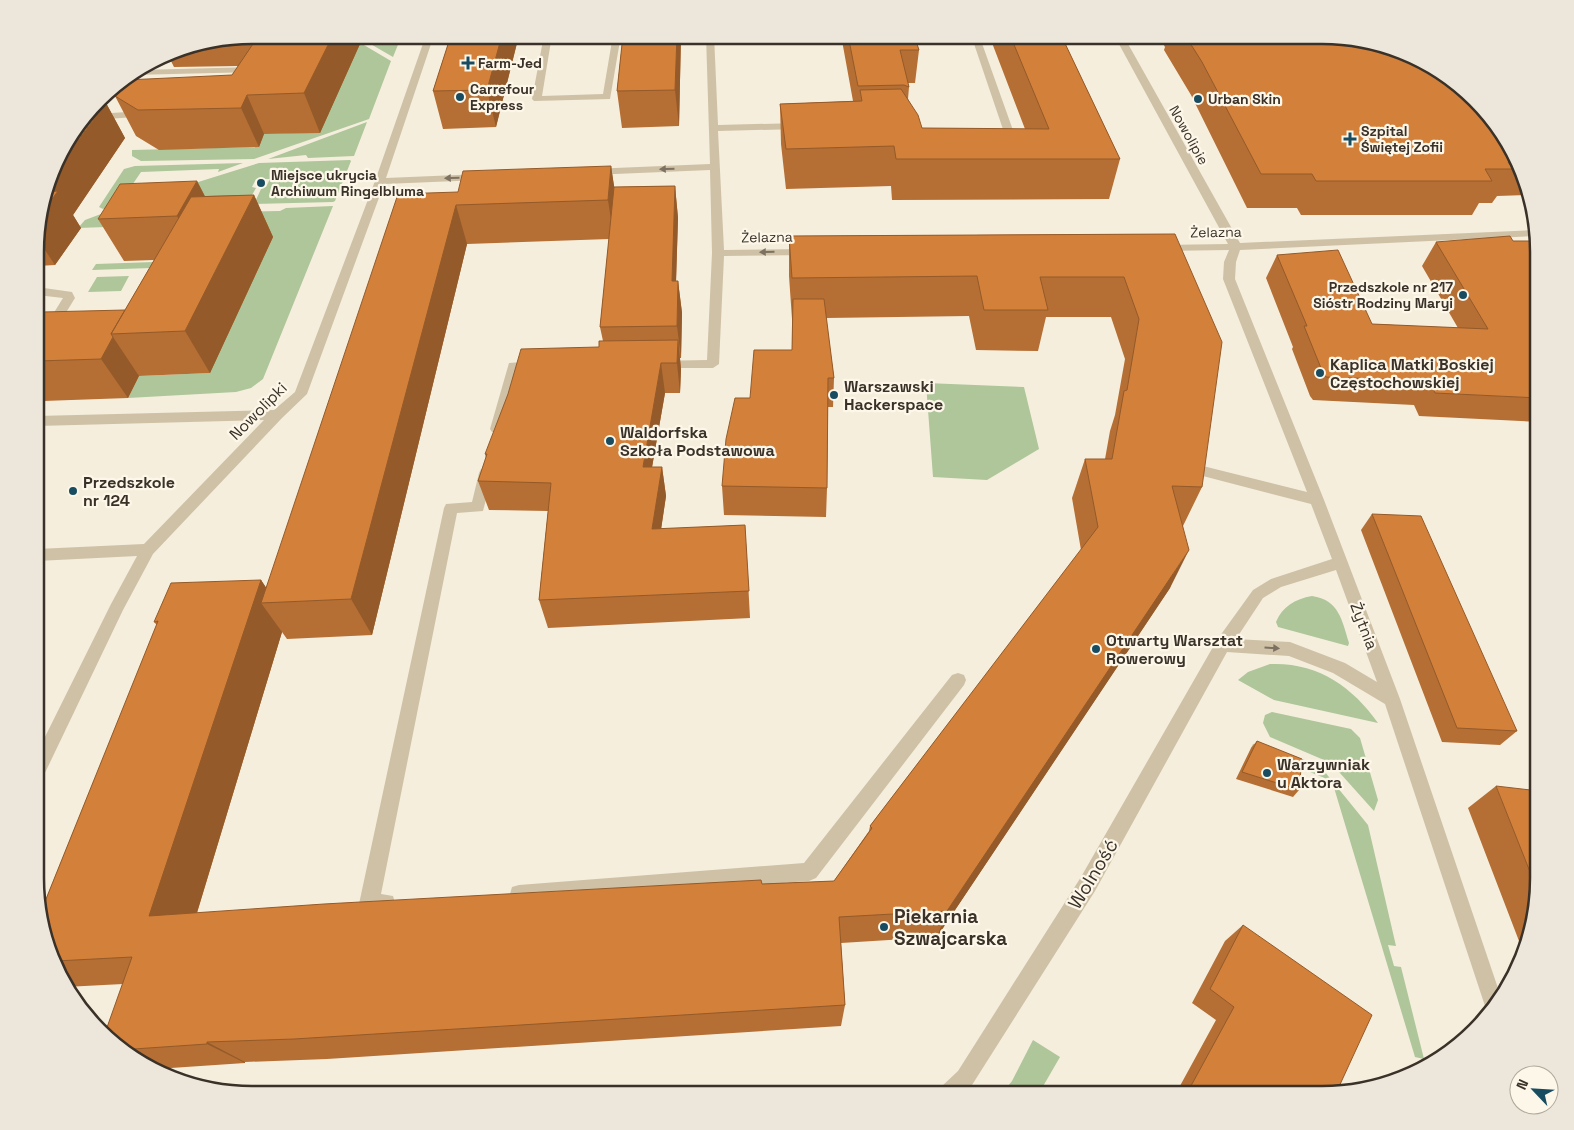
<svg xmlns="http://www.w3.org/2000/svg" width="1574" height="1130" viewBox="0 0 1574 1130" font-family="'Space Grotesk',sans-serif">
	<style>
		.green { fill: #aec69a }
		.lines { fill: none; stroke-linecap: round; stroke-linejoin: round }
		.minor { fill: #cec1a6; fill-rule: evenodd }
		.wall { fill: #b56e33 }
		.shaded-wall { fill: #945a29 }
		.building { fill: #d3803b; stroke: #945a29 }
		.oneway { fill: #7d7261 }
		.poi-dot { fill: #184c60; stroke: #fcf7e9; stroke-width: 2 }
		.labels { text-anchor: middle; dominant-baseline: central; stroke-width: 4.5; stroke-linejoin: round; paint-order: stroke }
		.far-poi-label { font-size: 14px; font-weight: bold; fill: #3a3128; stroke: #fcf7e9; text-anchor: start }
		.far-street-label { font-size: 14px; fill: #3a3128; stroke: #fcf7e9 }
		.poi-label { font-size: 16px; font-weight: bold; fill: #3a3128; stroke: #fcf7e9; text-anchor: start }
		.street-label { font-size: 16px; fill: #3a3128; stroke: #fcf7e9 }
		.near-street-label { font-size: 19px; fill: #3a3128; stroke: #fcf7e9 }
		.near-poi-label { font-size: 19px; font-weight: bold; fill: #3a3128; stroke: #fcf7e9; text-anchor: start }
		.rim { fill: none; stroke: #3a3128; stroke-width: 2.5 }
	</style>
	<rect width="100%" height="100%" fill="#f5eedc"/>
	<path class="green" d="M252,35H347L391,61L369,119L254,159L141,161L132,156V150L258,147L264,134L320,132L222,41Z
		M355,35H402L393,57Z
		M367,122L354,156L308,158L306,155L268,159Z
		M350,160L351,161L335,201L333,202L254,204L262,187H266L270,179H256L252,187L256,188L247,204L163,193L259,163Z
		M243,163L218,172L219,169L141,172L120,203L103,209L99,207L124,169L135,166Z
		M333,206L263,379L251,388L236,392L128,398L139,376L210,373L218,223L78,228L85,220L101,214L280,211L286,208Z
		M154,262L151,268L92,270L96,264Z
		M129,276L121,291L88,292L97,277Z
		M926,383L1024,387L1039,449L987,480L933,477Z
		M1312,596C1339,600 1342,620 1349,643L1348,646L1278,627L1276,622C1282,607 1295,599 1312,596Z
		M1270,664C1317,662 1352,686 1378,723L1274,700L1238,680L1248,672Z
		M1272,712L1351,729L1360,738L1378,800L1374,811L1331,763L1270,737L1263,723L1265,715Z
		M1261,743L1320,766L1368,825L1396,946L1388,945L1394,966L1401,967L1424,1059L1415,1057L1332,781L1251,748L1253,744Z
		M1033,1040L1060,1057L1038,1095H1001L1012,1081Z"/>
	<g class="lines">
		<path class="minor" d="M426,35H434L386,178L481,174L486,177L481,180L384,184L307,394L282,418L153,554L123,610L43,777L37,779V753L111,604L137,556L37,561V549L144,544L264,420L37,426V416L274,410L295,392L375,181Z
			M544,35H552L542,96L603,94L613,35H621L610,99L534,101L532,99Z
			M706,35H714L718,125L799,123L804,126L799,129L718,131L724,250L809,249L815,252L809,255L724,256L719,364L713,368H660L654,364L656,361L707,360L712,253L710,170L591,175L586,172L591,169L710,164Z
			M971,35H979L1019,147L1018,149H1010L1009,147Z
			M1114,35H1123L1240,243L1536,230L1537,236L1240,250L1236,262L1235,279L1324,500L1400,699L1501,997L1494,1010L1488,1015L1385,704L1333,673L1289,656L1227,652L1095,891L972,1085L964,1095H938L941,1087L958,1071L1081,877L1217,640L1253,590L1271,579L1332,559L1311,504L1199,475L1194,474L1192,470L1194,466L1199,465L1307,492L1223,279L1224,262L1229,250L1162,251L1156,248L1162,245L1228,244ZM1336,570L1377,682L1345,663L1290,642L1236,639L1263,598L1281,587Z
			M1225,35H1234L1244,49L1248,50V54H1238Z
			M255,67L258,68V72L131,75L139,70Z
			M144,111L149,114L147,116L95,120L90,117L95,114Z
			M37,287L72,292L75,298L41,353L37,354V340L63,298L37,295Z
			M537,361L543,365L541,368L518,370L504,429L502,432H492L490,429L509,363Z
			M486,468L491,469L493,473L483,511L457,513L381,894L393,896L395,903L393,910C383,914 372,915 362,911L359,904L444,508L446,504L472,502L479,473L481,469Z
			M958,673L964,675L966,680L964,685L816,878L809,881L519,903L512,901L510,894L512,887L519,885L804,863L952,675Z"/>
	</g>
	<path class="wall" d="M252,35H364L320,133L264,134L259,147L159,150L136,136L115,96L232,75L238,66L174,67L167,53L169,51Z
		M451,35H519L496,127L443,129L433,91Z
		M623,35H681L679,126L622,128L617,91Z
		M841,35H914L919,50L915,83H908L909,87L908,99L922,128L1025,129L989,35H1061L1120,159L1109,199L892,200L891,186L786,189L781,144L780,104L853,101Z
		M1158,35H1225L1228,39L1516,156L1527,195L1497,196L1492,203H1479L1472,215H1301L1297,208H1247L1191,95L1164,50L1165,47Z
		M106,103L125,138L73,215L81,228L55,265L37,266V224Z
		M611,166L614,187L675,186L678,218L676,281H678L682,313L681,358H680L681,369L680,393H665L652,467H662L666,496L661,529L745,525L750,618L548,628L539,600L548,511L489,510L478,481L486,458L485,454L599,347L603,341L600,327L609,239L467,244L372,635L287,639L282,632L197,913L762,884L834,881L869,831L870,826L1081,550L1072,498L1085,459H1105L1110,431L1115,415L1125,359L1111,317H1046L1038,351L976,350L969,316L826,318L834,378L833,407H828L827,488L826,517L724,515L722,486L750,398L792,350V319L789,276V236L1175,234L1202,487L1183,526L1170,588L937,937L841,943L845,1005L841,1026L327,1059L245,1062V1063L156,1069L120,1050L105,1033L123,984L65,987L64,986L38,908L44,904L157,625L154,622L261,580L266,588L458,192Z
		M197,181L205,196L254,195L273,237L210,373L139,376L128,398L43,401L37,394V322L125,310L154,260L124,261L98,219Z
		M1513,241H1539V422L1419,416L1414,405L1313,400L1310,396L1292,349L1293,347L1266,278L1277,255L1372,324L1458,328L1422,266L1436,242Z
		M1372,514L1517,731L1500,745L1442,742L1361,530Z
		M1257,741L1299,790L1293,797L1236,779L1251,748Z
		M1496,786L1539,892L1524,954L1468,808Z
		M1243,925L1322,1095H1175L1216,1020L1192,1003L1225,941Z"/>
	<path class="shaded-wall" d="M333,35H364L320,133L304,93Z
		M502,35H519L496,127L487,90Z
		M677,35H681L679,126L675,90Z
		M247,95L264,134L259,147L241,108Z
		M106,103L125,138L73,215L81,228L55,265L37,238V224L51,176Z
		M611,166L617,205L614,239L608,200Z
		M197,181L218,223L200,258L177,216Z
		M675,186L678,218L675,314L672,281Z
		M254,195L273,237L210,373L185,331Z
		M456,205L467,244L372,635L351,599Z
		M678,281L682,313L681,358L677,326Z
		M113,337L139,376L128,398L101,359Z
		M678,340L681,369L680,393L677,363Z
		M661,363L665,393L647,496L643,467Z
		M662,467L666,496L657,557L652,529Z
		M1189,550L1170,588L937,937L947,911Z
		M261,580L276,602L261,603L282,632L188,942L149,916Z
		M207,1042L245,1062V1063L207,1044Z"/>
	<path class="building" d="M259,35H333L304,93L247,95L241,108L138,110L115,96L126,80L232,75Z
		M451,35H502L487,90L433,91Z
		M623,35H677L675,90L617,91Z
		M848,35H914L919,50H900L909,87L904,85L858,86Z
		M1010,35H1061L1120,159H896L894,146L786,149L780,104L862,101L860,90L901,89L918,115L922,128L1049,129Z
		M1185,35H1225L1228,39L1309,35H1336L1405,51L1454,80L1516,156L1518,162H1508L1513,169H1485L1492,181H1316L1312,174H1261L1202,62Z
		M98,103H106L51,176L58,156Z
		M611,166L608,200L456,205L351,599L261,603L398,194L458,192L463,171Z
		M197,181L177,216L98,219L120,184Z
		M675,186L672,281H678L677,326L600,327L614,187Z
		M58,191L39,217L47,192Z
		M254,195L185,331L111,334L191,197Z
		M1175,234L1222,342L1202,487L1172,486L1189,550L947,911L839,917L845,1005L294,1039L207,1042V1044L119,1050L105,1033L132,957L56,961L38,908L40,904H44L158,621L154,622L171,583L261,580L149,916L324,904L761,880L762,884L834,881L872,828L870,826L1098,527L1085,459H1112L1124,391L1127,390L1139,319L1124,277H1040L1048,310H984L977,276L792,278L789,236Z
		M1510,236L1513,241H1539V398L1435,393L1430,381L1326,377L1323,373L1304,326H1307L1277,255L1338,250L1372,324L1488,329L1436,242Z
		M793,299H824L834,378H828L827,488L722,486L726,439L735,398H750L754,350H792Z
		M125,310L111,334L113,337L101,359L37,361V322L43,312Z
		M678,340L677,363H661L643,467H662L652,529L745,525L749,591L539,600L551,483L478,481L487,454H485L508,394L521,349L599,347V341Z
		M1372,514L1421,516L1517,731L1457,728Z
		M1257,741L1302,759L1299,790L1242,772Z
		M1496,786L1539,791L1538,892Z
		M1243,925L1372,1015L1337,1091L1322,1095H1186L1234,1007L1210,989Z"/>
	<defs><path id="oneway-solid" d="M-6-.8H1V-3.2L6.5 0L1 3.2V.8H-6Z" transform="scale(1.25)"/></defs>
	<g class="oneway">
		<use href="#oneway-solid" transform="translate(667 169) rotate(178)"/>
		<use href="#oneway-solid" transform="translate(452 178) rotate(178)"/>
		<use href="#oneway-solid" transform="translate(767 252) rotate(179)"/>
		<use href="#oneway-solid" transform="translate(1272 648) rotate(3)"/>
	</g>
	<g class="poi-dot">
		<path d="M465.5 55.5h5v5h5v5h-5v5h-5v-5h-5v-5h5z"/>
		<circle cx="460" cy="97" r="5"/>
		<circle cx="1198" cy="99" r="5"/>
		<path d="M1347.5 131.5h5v5h5v5h-5v5h-5v-5h-5v-5h5z"/>
		<circle cx="261" cy="183" r="5"/>
		<circle cx="1463" cy="295" r="5"/>
		<circle cx="1320" cy="373" r="5"/>
		<circle cx="834" cy="395" r="5"/>
		<circle cx="610" cy="441" r="5"/>
		<circle cx="73" cy="491" r="5"/>
		<circle cx="1096" cy="649" r="5"/>
		<circle cx="1267" cy="773" r="5"/>
		<circle cx="884" cy="927" r="5"/>
	</g>
	<g class="labels">
		<g class="far-poi-label">
			<text x="478" y="63">Farm-Jed</text>
			<text x="470" y="89">Carrefour<tspan x="470" dy="16">Express</tspan></text>
			<text x="1208" y="99">Urban Skin</text>
			<text x="1361" y="131">Szpital<tspan x="1361" dy="16">Świętej Zofii</tspan></text>
			<text x="271" y="175">Miejsce ukrycia<tspan x="271" dy="16">Archiwum Ringelbluma</tspan></text>
			<text x="1453" y="287" text-anchor="end">Przedszkole nr 217<tspan x="1453" dy="16">Sióstr Rodziny Maryi</tspan></text>
		</g>
		<g class="far-street-label">
			<text transform="translate(1189 135) rotate(61)">Nowolipie</text>
			<text transform="translate(1216 232) rotate(-1)">Żelazna</text>
			<text transform="translate(767 237) rotate(-1)">Żelazna</text>
		</g>
		<g class="poi-label">
			<text x="1330" y="364">Kaplica Matki Boskiej<tspan x="1330" dy="18">Częstochowskiej</tspan></text>
			<text x="844" y="386">Warszawski<tspan x="844" dy="18">Hackerspace</tspan></text>
			<text x="620" y="432">Waldorfska<tspan x="620" dy="18">Szkoła Podstawowa</tspan></text>
			<text x="83" y="482">Przedszkole<tspan x="83" dy="18">nr 124</tspan></text>
			<text x="1106" y="640">Otwarty Warsztat<tspan x="1106" dy="18">Rowerowy</tspan></text>
			<text x="1277" y="764">Warzywniak<tspan x="1277" dy="18">u Aktora</tspan></text>
		</g>
		<g class="street-label">
			<text transform="translate(258 411) rotate(-45)">Nowolipki</text>
			<text transform="translate(1364 626) rotate(69)">Żytnia</text>
		</g>
		<g class="near-street-label">
			<text transform="translate(1093 874) rotate(-59)">Wolność</text>
		</g>
		<g class="near-poi-label">
			<text x="894" y="916">Piekarnia<tspan x="894" dy="22">Szwajcarska</tspan></text>
		</g>
	</g>
	<path d="M0 0H1574V1130H0ZM252 44H1322A208 208 0 0 1 1530 252V878A208 208 0 0 1 1322 1086H252A208 208 0 0 1 44 878V252A208 208 0 0 1 252 44Z" fill="#ece7da" fill-rule="evenodd"/>
	<path class="rim" d="M252 44H1322A208 208 0 0 1 1530 252V878A208 208 0 0 1 1322 1086H252A208 208 0 0 1 44 878V252A208 208 0 0 1 252 44Z"/>
	<g transform="translate(1534 1090) rotate(295)"><circle r="24" fill="#fcf7e9" stroke="#aea89c"/>
	<path d="M0-4L9 19L0 12L-9 19Z" fill="#184c60"/>
	<text y="-8" font-size="14" font-weight="bold" text-anchor="middle" fill="#3a3128">N</text>
	</g>
</svg>
